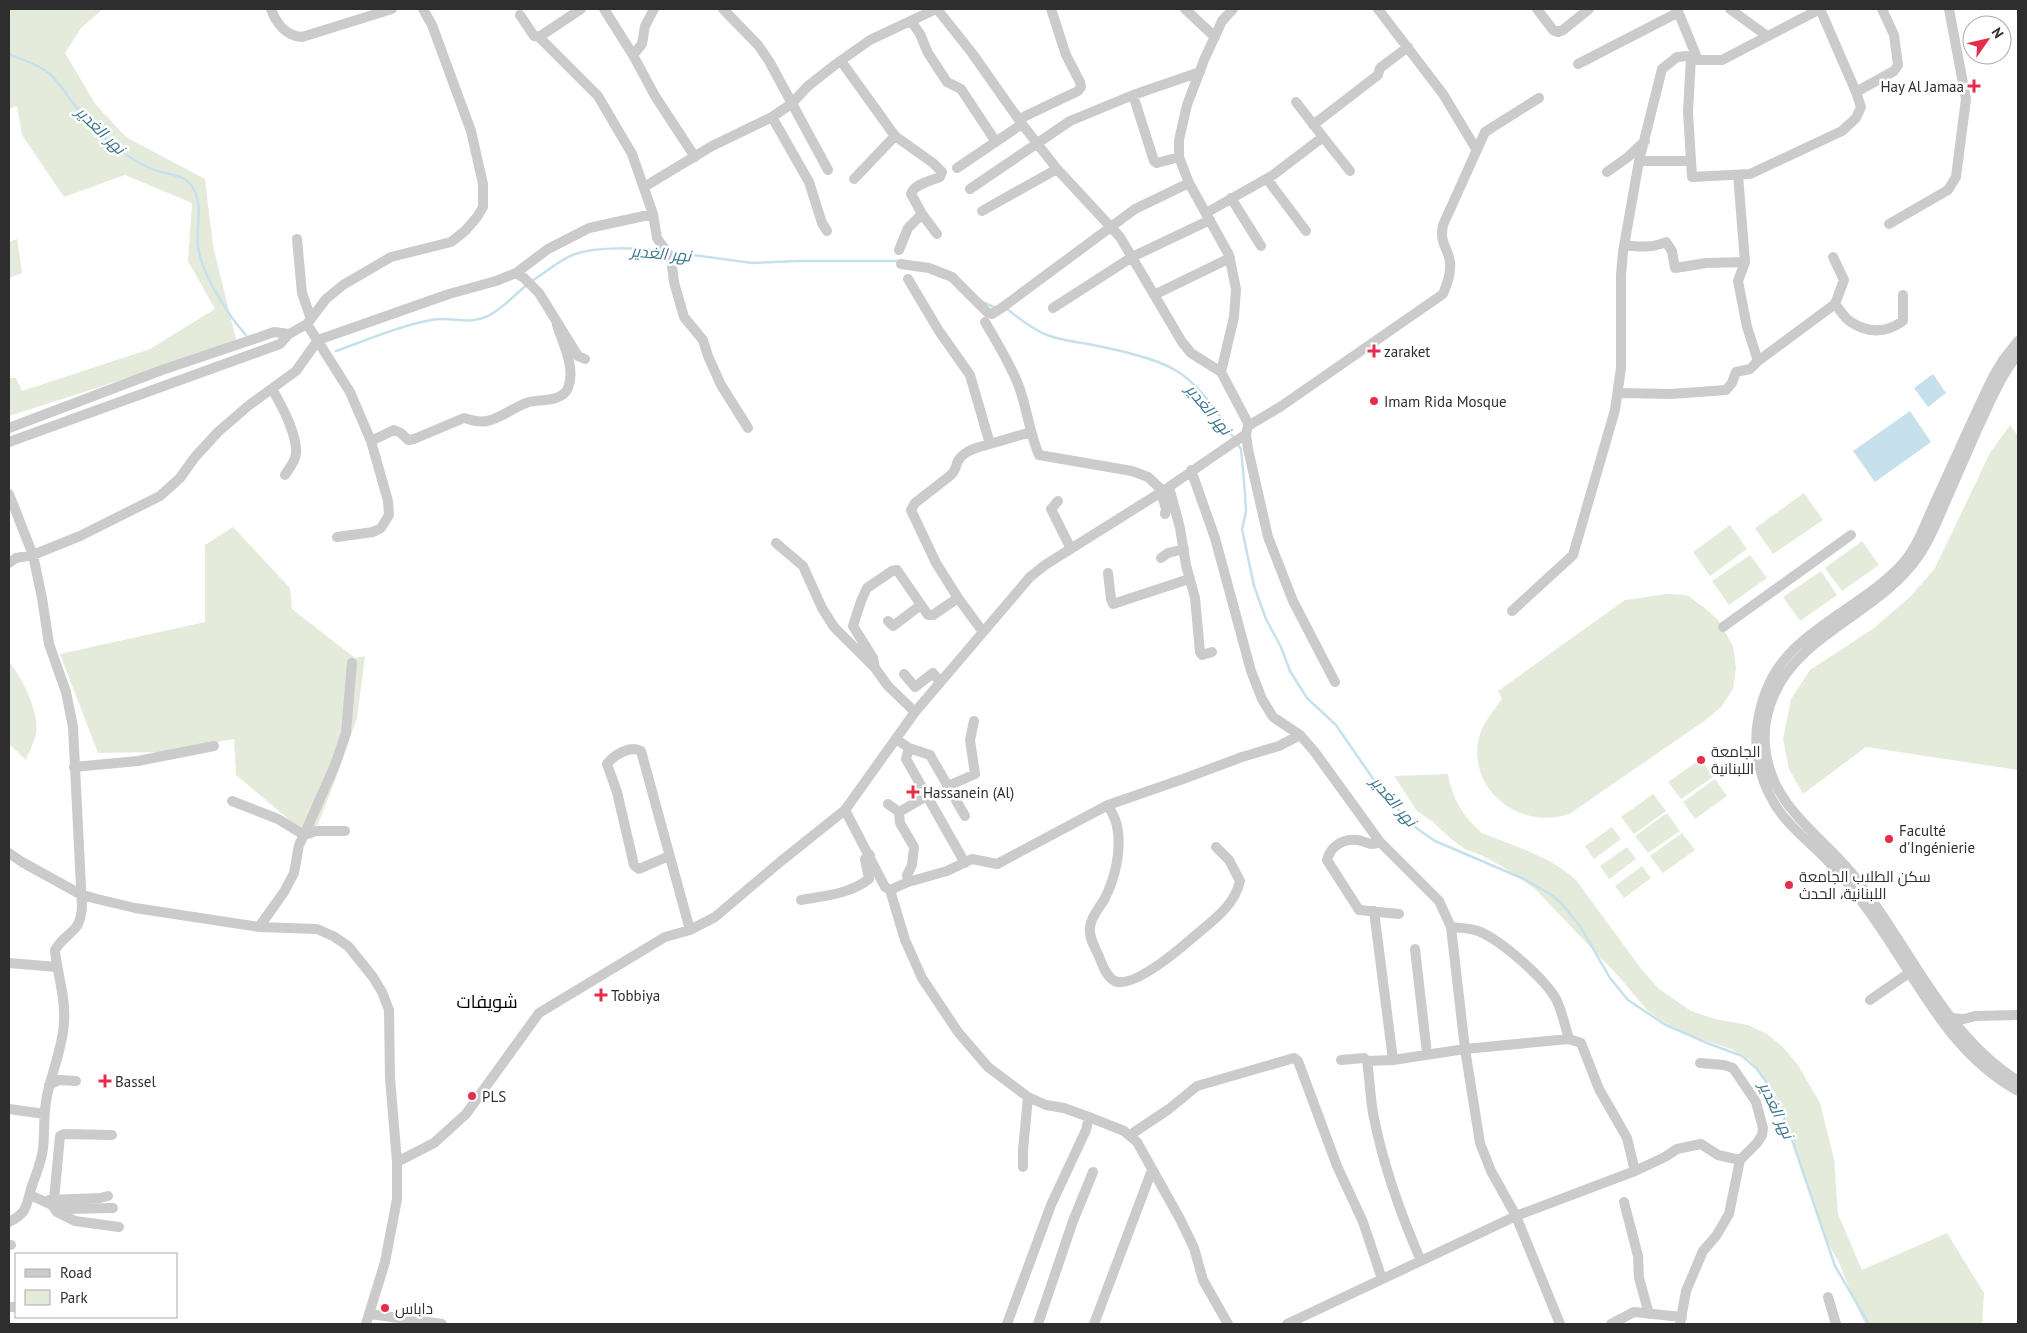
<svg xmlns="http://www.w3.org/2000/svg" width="2027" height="1333" viewBox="0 0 2027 1333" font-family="'PT Sans',Cairo,sans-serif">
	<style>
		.green { fill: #e5ebdb }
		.water { fill: #c6e1ec }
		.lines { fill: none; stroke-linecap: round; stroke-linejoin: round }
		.stream { stroke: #c6e1ec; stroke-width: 2.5 }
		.minor { stroke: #cbcbcb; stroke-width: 10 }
		.poi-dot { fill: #e72d4c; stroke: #fff; stroke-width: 2 }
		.labels { text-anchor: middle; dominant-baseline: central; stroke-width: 5; stroke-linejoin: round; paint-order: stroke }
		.poi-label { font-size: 15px; fill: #2e2e2e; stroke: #fff; text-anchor: start }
		.water-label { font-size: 16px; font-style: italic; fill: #3b7790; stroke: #fff }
		.quarter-label { font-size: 18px; fill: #000; stroke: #fff }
	</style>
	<rect width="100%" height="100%" fill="#fff"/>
	<path class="green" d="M9,9H103L81,28L65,53L96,105L126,137L205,179L213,246L237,343L9,416V378H16L22,391L150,349L215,309L188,261L192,203L125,175L64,197L22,135L17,106L9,109Z
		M17,239L22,273L9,278V242Z
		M2010,425L2018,436V770L1866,747L1803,794L1789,769L1783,739L1791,699L1810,670L1874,628L1911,596L1935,568L1990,453Z
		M1804,493L1823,520L1773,554L1755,528Z
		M1730,525L1747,549L1710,576L1693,552Z
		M233,527L290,588L292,609L355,658L365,656L357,718L335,781L312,839L236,775L234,739L162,752L98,753L60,654L205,622V545Z
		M1862,541L1879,565L1842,591L1825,568Z
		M1750,555L1767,578L1729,605L1712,581Z
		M1821,571L1837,595L1800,621L1783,597Z
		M1667,594L1687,595L1706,609L1718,620L1733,646L1736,668L1733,689L1722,706L1707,719L1571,813C1521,833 1464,788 1480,734C1485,720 1494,710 1502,699L1498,691L1625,600Z
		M9,662C22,677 40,713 36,734C34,743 29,752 26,760L9,744Z
		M1701,759L1713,777L1681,799L1668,782Z
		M1448,774C1452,798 1463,817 1482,833C1514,846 1550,856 1576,880L1642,970L1659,989L1691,1011L1715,1019L1748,1025L1767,1034L1783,1047L1798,1065L1820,1103L1834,1159L1838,1214L1862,1270L1947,1233L1984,1293L1982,1324H1865L1856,1305L1840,1265L1827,1241L1775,1092L1762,1078L1750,1060L1731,1049L1697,1038L1662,1021L1647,1010L1621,979L1534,888L1503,867L1483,856L1465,849L1451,839L1433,822L1417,811L1394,776Z
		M1715,779L1727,796L1695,819L1683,802Z
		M1653,794L1666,811L1634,834L1621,817Z
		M1667,813L1680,831L1648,853L1635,836Z
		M1612,827L1621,839L1594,859L1585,846Z
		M1682,833L1695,850L1663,873L1650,856Z
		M1627,847L1636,859L1609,879L1600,866Z
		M1642,866L1651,878L1624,898L1615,886Z"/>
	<path class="water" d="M1933,374L1946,393L1928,407L1914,388Z
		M1910,411L1931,442L1875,482L1853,451Z"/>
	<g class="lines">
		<path class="stream" d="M9,54C22,60 39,64 50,74C59,82 66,94 73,103C88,121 109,143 128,156C137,162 145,167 155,170C170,176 186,173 194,190C203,208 196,227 198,246C200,271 229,317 246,335
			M671,252L752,263L799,261H900
			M532,281C546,272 559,260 575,254C599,246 638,248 663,251
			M983,302L996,308
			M1006,308C1018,318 1032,329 1047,335C1060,340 1074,342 1088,344C1113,349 1153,357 1175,370C1197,382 1222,417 1234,439
			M336,351C367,340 399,326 431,320C453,316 466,326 488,316C504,308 514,295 528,284
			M1237,443L1241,449L1245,493L1246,512L1242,529L1254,586L1266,619L1281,647L1290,671L1307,698L1336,725L1378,786L1408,821L1419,830L1435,841L1524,879L1550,894L1561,903L1580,926L1610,978L1628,1000L1664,1024L1707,1043L1742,1056L1756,1068L1770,1087L1787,1125L1835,1266L1869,1324"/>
		<path class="minor" d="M271,9C276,23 286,36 302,37L392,9
			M604,9L633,55L655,96L695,157
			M723,9L758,45L769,61L828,170
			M937,9L972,53L1022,124L1057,169L1120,237L1182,342L1191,353L1221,372
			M1185,9L1215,37
			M1233,9L1222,21L1204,60L1187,105L1179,140V157L1189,183L1229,255L1236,289L1234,317L1221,372L1249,425
			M1378,9L1443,94L1476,149
			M1537,9L1553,30L1558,32L1563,30L1589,9
			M1677,9L1698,60
			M1730,9L1767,36
			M520,15L534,36L539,37L598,96L632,154L653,214L657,238L671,258L674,282L684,317L703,340L708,356L721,385L748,428
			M911,21L920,34L928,53L947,82L961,89L996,142
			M539,37L581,9
			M633,55L642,44L645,26L654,9
			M1691,57L1688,112L1692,177L1750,174L1842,131L1856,118L1861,107L1856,92L1820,9
			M841,61L895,136L933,163L942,172L940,177C931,181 914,184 911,194L922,214L908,228L899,250
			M1578,64L1677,13
			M1856,92L1894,71L1898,65L1894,35L1882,9
			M1133,95L1154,161L1157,163L1179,157
			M772,117L809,182L822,223L827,231
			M1019,119L1078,91L1081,87L1080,82L1066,55L1051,9
			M1313,125L1378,75L1380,68L1408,47
			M1323,137L1350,171
			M1639,161H1690
			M957,168L1022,124
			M1607,172L1628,157L1645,141
			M1738,175L1745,262L1738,281L1747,327L1758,361L1835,304L1844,280L1833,257
			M854,179L895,136
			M1267,179L1306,231
			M644,187L712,146L772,117L791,104L808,86L836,64L870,40L936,9
			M970,189L1070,121L1133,95L1200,72
			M1231,198L1261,246
			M982,211L1057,169
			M1206,213L1273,175L1323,137L1296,102
			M922,214L937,234
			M1889,224L1948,190L1956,177L1966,99L1949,9
			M297,239L302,293L311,319
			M1624,245C1640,247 1652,248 1666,242L1672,251L1675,268L1706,263L1745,262
			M901,264L929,268L952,277L987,312L992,314L1003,307L1135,209L1189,183
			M516,273L524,278L539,293L578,356L585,359
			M908,279L939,331L970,375L990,444L1031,432
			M1154,295L1230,258
			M1835,304C1840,310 1845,319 1851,322C1869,334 1886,333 1903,321V295
			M1053,308L1132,257L1210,220
			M985,322C997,342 1009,362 1018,384C1027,407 1029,432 1039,455L1132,471L1148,477L1163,491
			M307,324L350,392L371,441L388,501L389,515L381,528L373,532L337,537
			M2018,341L2003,360L1994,375C1974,416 1956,457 1937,498C1927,519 1919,544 1904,562C1873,597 1828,616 1795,648C1776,666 1764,690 1759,715C1751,750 1761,788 1783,816C1796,832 1811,844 1825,858C1840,873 1853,889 1865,906C1914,971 1944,1050 2018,1091
			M2018,354C2000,377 1989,404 1977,430C1966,455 1955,480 1944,505C1937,522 1930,539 1920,554C1882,612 1800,633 1774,695C1761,724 1762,754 1775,783C1793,821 1829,844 1854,876C1909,944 1942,1033 2018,1081
			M272,389C281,404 301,441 295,458C293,464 288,470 285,475
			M1618,393L1671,394L1726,390L1732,383L1736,372L1750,369L1758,361
			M9,428L162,370L254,339L274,332L289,334
			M371,441L394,430L401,433L408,440L414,439L464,418C472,420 478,423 487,421C502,418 515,406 529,402C541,399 562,402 568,388C576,368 563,344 557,325
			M9,442L280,344L289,334L307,324L326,299L343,285L391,257L451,242L465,231L477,217L483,207V184L471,131L432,25L423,9
			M1191,470L1215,538L1251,671L1262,699L1273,717L1300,735L1314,751L1380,842L1439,901L1451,927L1465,1049L1480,1143L1491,1171L1516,1216L1560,1324
			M1169,487L1180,528L1186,565L1195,598L1200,652L1202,655L1212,652
			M1161,492L1166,509L1165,514
			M9,494L33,555L42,598L49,644L66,692L73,727L82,907C80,935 67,930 55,950C57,974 66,997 64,1022C63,1047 52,1071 47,1096C43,1113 45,1132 43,1149C41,1164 35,1176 31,1189C26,1207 27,1213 9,1222
			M1058,501L1051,509L1071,549
			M776,543L803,566L822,608L834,627L874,667
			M1161,558L1168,553L1184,549
			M9,563L16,558L33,555L80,536L160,496L180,478L195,457L218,432L248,406L296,371L318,340L449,294L496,281L516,273L548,249L589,228L653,214
			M1108,573L1111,599L1113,604L1189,579
			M1512,611L1573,555L1615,410L1621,368V275L1623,252L1639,161L1662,69L1677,57L1687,56L1698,60H1722L1820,9
			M888,621L893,626L921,605
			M1723,627L1851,535
			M983,632L958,598L936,563L911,510L915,503L951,475C957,469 955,467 958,461C964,450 979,447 990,444
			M904,674L915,687L933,673L940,682
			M1335,682L1293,601L1268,537L1248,449L1246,434L1248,426L1280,407L1443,294C1447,284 1451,274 1450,263C1449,248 1439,245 1443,225L1485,132L1539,98
			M915,712L888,686L875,668L873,658L853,626L861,601L867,588L892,571L897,570L928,615H933L958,598
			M896,739L909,748L906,759L965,863
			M909,748L930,755L965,816
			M74,767L138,761L214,746
			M948,786L975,774L970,740L974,721
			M232,801L278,819L304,835L299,845L294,873L284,892L259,927
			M888,804L899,812L927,796
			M1108,805C1111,811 1116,819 1117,826C1122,850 1115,879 1104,900C1099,908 1091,917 1090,927C1088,937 1096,949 1100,959C1103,967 1108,980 1118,982C1137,985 1176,952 1190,940C1209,923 1234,908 1240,881L1229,860L1216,847
			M845,810L885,887L890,890L905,940L922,978L958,1032L988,1067L1028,1097L1046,1105L1064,1108L1089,1117L1124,1131L1137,1142L1180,1219L1194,1248L1203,1280L1228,1324
			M899,812L900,823L914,847L912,865L907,875L908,882
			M304,835L335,765L346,733L352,663
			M304,835L316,831H345
			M1380,842C1370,847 1366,841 1357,840C1343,838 1330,847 1327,860L1359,910L1399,914
			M9,853L22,862L80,894L97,899L135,908L259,927L317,929L333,936L348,946L373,977L382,992L389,1010L390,1078L397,1162
			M669,856L639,869L634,865L617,792L607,764C614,755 630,745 641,751L690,930
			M890,890L908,882L947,871L972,859L997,864L1108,805L1183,779L1242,757L1279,746L1300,735
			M801,900C824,896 850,894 869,879L865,859L870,855
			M1374,911L1393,1060
			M1451,927C1460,928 1470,928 1478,931C1501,940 1544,978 1556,999C1562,1011 1565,1026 1569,1039L1581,1043L1599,1089L1627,1138L1635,1171
			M1415,949L1427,1054
			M9,963L57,967
			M1870,1000L1909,973
			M1948,1021L1950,1018L1964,1019L1975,1016L2018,1015
			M1341,1060L1364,1058L1367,1061L1393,1060L1465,1049L1569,1039
			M1367,1061C1370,1080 1370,1100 1374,1118C1384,1168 1401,1215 1421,1261
			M49,1085L59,1080L76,1081
			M9,1109L45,1114
			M1130,1135L1169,1109L1197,1086L1294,1058L1298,1061L1337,1166L1363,1222L1382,1279
			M1023,1167V1150L1028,1097
			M30,1195L52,1205L57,1212L75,1221L119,1227
			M49,1200L100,1198L108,1196
			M54,1200L60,1136L64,1134L112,1135
			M1624,1202L1638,1256L1639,1278L1649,1314
			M53,1205L64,1209L113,1208
			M9,1245H11
			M1828,1297L1836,1324
			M9,1307H16
			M370,1314L442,1324
			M366,1324L385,1262L397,1199V1162L434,1143L466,1114L539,1013L665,937L690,930L715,917L780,862L845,810L915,712L1030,577L1045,565L1163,491L1246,434
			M1007,1324L1051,1205L1086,1130L1089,1117
			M1038,1324L1073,1221L1093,1172
			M1094,1324L1152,1170
			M1287,1324L1516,1216L1635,1171L1665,1157L1677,1149L1701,1144L1718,1155L1740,1160
			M1611,1324L1634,1312L1682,1317
			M1680,1324L1686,1291L1703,1251L1716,1236L1729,1214L1740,1160L1757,1143L1762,1135L1763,1128L1756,1102L1733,1068L1724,1065L1700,1063"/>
	</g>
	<g class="poi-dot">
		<path d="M1971.5 78.5h5v5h5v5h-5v5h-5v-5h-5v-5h5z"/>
		<path d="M1371.5 343.5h5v5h5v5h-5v5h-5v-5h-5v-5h5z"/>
		<circle cx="1374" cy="401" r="5"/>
		<circle cx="1701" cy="760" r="5"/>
		<path d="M910.5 784.5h5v5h5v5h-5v5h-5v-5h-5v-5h5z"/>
		<circle cx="1889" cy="839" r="5"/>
		<circle cx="1789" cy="885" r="5"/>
		<path d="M598.5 987.5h5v5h5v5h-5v5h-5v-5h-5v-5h5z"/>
		<path d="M102.5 1073.5h5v5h5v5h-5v5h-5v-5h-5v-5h5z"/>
		<circle cx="472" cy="1096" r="5"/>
		<circle cx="385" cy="1308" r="5"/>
	</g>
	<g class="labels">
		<g class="poi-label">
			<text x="1964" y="86" text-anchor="end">Hay Al Jamaa</text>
			<text x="1384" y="351">zaraket</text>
			<text x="1384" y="401">Imam Rida Mosque</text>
			<text x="1711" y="751">الجامعة<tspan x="1711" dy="17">اللبنانية</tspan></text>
			<text x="923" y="792">Hassanein (Al)</text>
			<text x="1899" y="830">Faculté<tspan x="1899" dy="17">d'Ingénierie</tspan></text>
			<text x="1799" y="876">سكن الطلاب الجامعة<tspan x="1799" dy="17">اللبنانية، الحدث</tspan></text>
			<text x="611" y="995">Tobbiya</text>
			<text x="115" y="1081">Bassel</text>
			<text x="482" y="1096">PLS</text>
			<text x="395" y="1308">داباس</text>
		</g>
		<g class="water-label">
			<text transform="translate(101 130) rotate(44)">نهر الغدير</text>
			<text transform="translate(661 253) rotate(5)">نهر الغدير</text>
			<text transform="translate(1209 409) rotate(50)">نهر الغدير</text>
			<text transform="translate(1394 801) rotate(49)">نهر الغدير</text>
			<text transform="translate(1777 1110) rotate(65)">نهر الغدير</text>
		</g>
		<g class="quarter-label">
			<text x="487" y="1001">شويفات</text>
		</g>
	</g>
	<rect width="2027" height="1333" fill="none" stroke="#2e2e2e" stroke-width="20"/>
	<rect x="15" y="1253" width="162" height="65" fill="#ffffff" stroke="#ababab"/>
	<rect x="25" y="1269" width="25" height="8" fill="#cbcbcb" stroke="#ababab"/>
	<text x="60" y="1278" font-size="15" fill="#2e2e2e">Road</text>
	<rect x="25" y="1290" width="25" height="15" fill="#e5ebdb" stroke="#ababab"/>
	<text x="60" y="1303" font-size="15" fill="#2e2e2e">Park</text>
	<g transform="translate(1987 40) rotate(56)"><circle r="24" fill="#ffffff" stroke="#ababab"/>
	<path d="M0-4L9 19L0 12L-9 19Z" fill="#e72d4c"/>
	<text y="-8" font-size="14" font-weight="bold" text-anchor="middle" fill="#2e2e2e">N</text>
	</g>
</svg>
